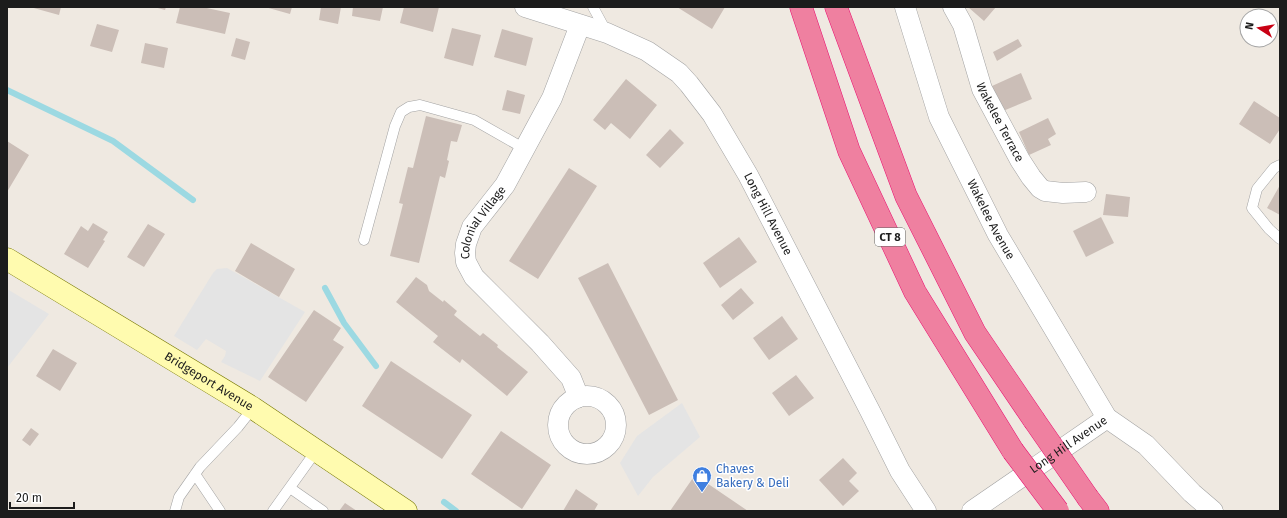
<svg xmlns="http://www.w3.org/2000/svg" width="1287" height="518" viewBox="0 0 1287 518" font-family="'Fira Sans',sans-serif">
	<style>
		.parking { fill: #e4e4e4 }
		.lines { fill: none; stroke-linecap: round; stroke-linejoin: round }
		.stream { stroke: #9cd9e2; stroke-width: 6 }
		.building { fill: #cbbeb7 }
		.service-casing { stroke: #a3a3a3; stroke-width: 11 }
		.minor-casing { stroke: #a3a3a3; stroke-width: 21 }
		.secondary-casing { stroke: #767700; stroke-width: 23 }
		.motorway-casing { stroke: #e91271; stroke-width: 23 }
		.service { stroke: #fff; stroke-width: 10 }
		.minor { stroke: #fff; stroke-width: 20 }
		.secondary { stroke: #fffbaf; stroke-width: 22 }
		.motorway { stroke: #ef80a0; stroke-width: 22 }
		.motorway-bridge-casing { stroke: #e91271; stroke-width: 23; stroke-linecap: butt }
		.motorway-bridge { stroke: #ef80a0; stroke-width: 22 }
		.labels { text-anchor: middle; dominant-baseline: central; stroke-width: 3; stroke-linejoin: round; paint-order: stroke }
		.shield { fill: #fff; stroke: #606060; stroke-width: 1 }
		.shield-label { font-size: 11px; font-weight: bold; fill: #1c1c1c }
		.street-label { font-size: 12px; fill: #1c1c1c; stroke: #fff }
		.shop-label { font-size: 12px; fill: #366cbe; stroke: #fff; text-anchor: start }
	</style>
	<rect width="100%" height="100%" fill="#efe9e1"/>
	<path class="parking" d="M227,268L305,312L260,381L221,362L225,356L226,351L206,339L197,350L174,336L213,273L217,269Z
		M7,289L49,314L7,368Z
		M682,403L700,437L653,477L638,496L620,463L637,436Z"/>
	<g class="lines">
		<path class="stream" d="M7,90L113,141L193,200
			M325,288L344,323L376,366
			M444,502L456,511"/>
	</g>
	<path class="building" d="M30,7H61L59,15Z
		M154,7H166L165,10Z
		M180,7H202L230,13L225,34L176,23Z
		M265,7H292L290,14Z
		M321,7H341L338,24L319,20Z
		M353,7H383L380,21L352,16Z
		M404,7H439L433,32L400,23Z
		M677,7H725L712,29Z
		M968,7H996L984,21Z
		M97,24L119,30L112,52L90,46Z
		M452,28L481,35L473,66L444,58Z
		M502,29L533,38L526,66L494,57Z
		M236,38L250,42L245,60L231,56Z
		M1018,39L1022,46L997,61L993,52Z
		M145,43L168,48L164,68L141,63Z
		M1021,73L1032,99L1003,111L992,86Z
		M626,79L657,105L630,139L611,123L605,130L593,120Z
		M507,90L525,95L520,114L502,110Z
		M1254,101L1280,118V129L1270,144L1239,124Z
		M426,116L462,125L457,142L451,141L447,160L449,161L445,178L440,176L419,263L390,256L403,204L399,203L408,167L413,168Z
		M1048,118L1056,134L1048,139L1051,145L1029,155L1019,132Z
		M670,129L684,143L660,168L646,155Z
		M7,141L29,155L7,192Z
		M569,168L597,186L538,279L509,261Z
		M1280,185V215L1267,208Z
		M1106,194L1130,197L1128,217L1103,215Z
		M1101,217L1114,243L1086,257L1073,231Z
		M93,223L108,232L103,240L105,241L88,268L64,254L81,226L88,231Z
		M148,224L165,234L144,267L127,257Z
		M739,237L757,262L720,288L703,263Z
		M251,243L295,269L279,297L235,271Z
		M608,263L678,400L649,415L578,278Z
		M416,277L427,285L429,291L443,302L444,300L457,311L454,315L480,336L483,333L498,345L497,347L528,372L507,396L462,359L460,363L433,342L438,336L396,302Z
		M741,288L754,303L733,320L721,305Z
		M314,310L341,328L333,340L344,347L306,402L268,377Z
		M782,316L798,339L769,360L753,338Z
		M53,349L77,363L60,391L36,376Z
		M391,361L472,415L442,459L362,406Z
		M796,375L814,398L789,416L772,393Z
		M31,428L39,434L30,446L22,440Z
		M501,431L551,465L522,509L471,474Z
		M843,458L857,473L849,481L859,491L843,506L819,480Z
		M695,475L748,511H670Z
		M576,489L598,504L594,511H563Z
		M345,503L357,511H339Z"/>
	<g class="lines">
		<defs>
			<path id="service" d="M593,7L606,31
				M1280,165L1274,168L1257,189L1252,208L1269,229L1280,239
				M364,240L395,126L401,112L409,107L420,105L474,120L525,149
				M195,474L220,511
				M290,488L323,511
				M175,511L179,497L200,467L238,427L253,408
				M273,511L316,451"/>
			<g id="minor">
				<path id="s1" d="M525,7L607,33L647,51L679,73L689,84L712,114L748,175L870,411L900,471L926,511"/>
				<path id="s2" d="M905,7L939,117L998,235L1107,418L1146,445L1192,493L1213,511"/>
				<path id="s3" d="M953,7L963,25L982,89L1020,160L1031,177L1040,188L1045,191L1063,193L1086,192"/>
				<circle cx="587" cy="425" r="29"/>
				<path id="s4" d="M577,398V393L571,378L540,343L474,277L466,262L465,253L466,244L472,227L505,185L552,98L580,25"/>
				<path id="s5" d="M972,511L1107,418"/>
			</g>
			<g id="secondary">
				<path id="s6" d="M7,259L253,408L406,511"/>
			</g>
			<path id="motorway" d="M801,7L849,151L915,292L1013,451
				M836,7L906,196L975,333L1034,420
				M1088,498L1098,511"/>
		</defs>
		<use href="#service" class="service-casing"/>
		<use href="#minor" class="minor-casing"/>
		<use href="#secondary" class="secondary-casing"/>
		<use href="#motorway" class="motorway-casing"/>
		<use href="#service" class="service"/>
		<use href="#minor" class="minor"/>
		<use href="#secondary" class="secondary"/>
		<use href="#motorway" class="motorway"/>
		<defs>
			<path id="motorway-bridge" d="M1034,420L1088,498
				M1013,451L1058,511"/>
		</defs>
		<use href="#motorway-bridge" class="motorway-bridge-casing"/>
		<use href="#motorway-bridge" class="motorway-bridge"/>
	</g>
	<defs>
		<symbol id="shop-pin" viewBox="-11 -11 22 30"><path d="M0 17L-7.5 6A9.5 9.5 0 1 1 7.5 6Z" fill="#3f7fe0" stroke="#fff"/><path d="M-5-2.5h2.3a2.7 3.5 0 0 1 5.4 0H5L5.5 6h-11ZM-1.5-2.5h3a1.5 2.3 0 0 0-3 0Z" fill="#fff"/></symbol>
	</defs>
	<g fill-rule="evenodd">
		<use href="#shop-pin" x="691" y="465" width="22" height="30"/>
	</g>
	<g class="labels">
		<rect class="shield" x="875" y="228" width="30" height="18" rx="3"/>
		<g class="shield-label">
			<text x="890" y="237">CT 8</text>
		</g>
		<g class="street-label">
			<text stroke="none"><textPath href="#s3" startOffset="125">Wakelee Terrace</textPath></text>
			<text stroke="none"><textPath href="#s1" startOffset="336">Long Hill Avenue</textPath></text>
			<text stroke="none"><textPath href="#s2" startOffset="230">Wakelee Avenue</textPath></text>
			<text stroke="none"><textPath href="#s4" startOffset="223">Colonial Village</textPath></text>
			<text stroke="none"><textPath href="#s6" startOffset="236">Bridgeport Avenue</textPath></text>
			<text stroke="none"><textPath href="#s5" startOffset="117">Long Hill Avenue</textPath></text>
		</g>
		<g class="shop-label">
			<text x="716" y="469">Chaves<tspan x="716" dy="14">Bakery &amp; Deli</tspan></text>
		</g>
	</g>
	<rect width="1287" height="518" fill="none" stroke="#1c1c1c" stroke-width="16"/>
	<g transform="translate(1259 28) rotate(282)"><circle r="19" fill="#ffffff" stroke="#a4a4a4"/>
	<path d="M0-3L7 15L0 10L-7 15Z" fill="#c90014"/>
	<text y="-6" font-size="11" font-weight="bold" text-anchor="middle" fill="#1c1c1c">N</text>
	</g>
	<path d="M10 502v6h64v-6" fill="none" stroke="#1c1c1c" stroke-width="2"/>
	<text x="16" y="502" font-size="12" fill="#1c1c1c" stroke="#ffffff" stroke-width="3" paint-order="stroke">20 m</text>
</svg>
